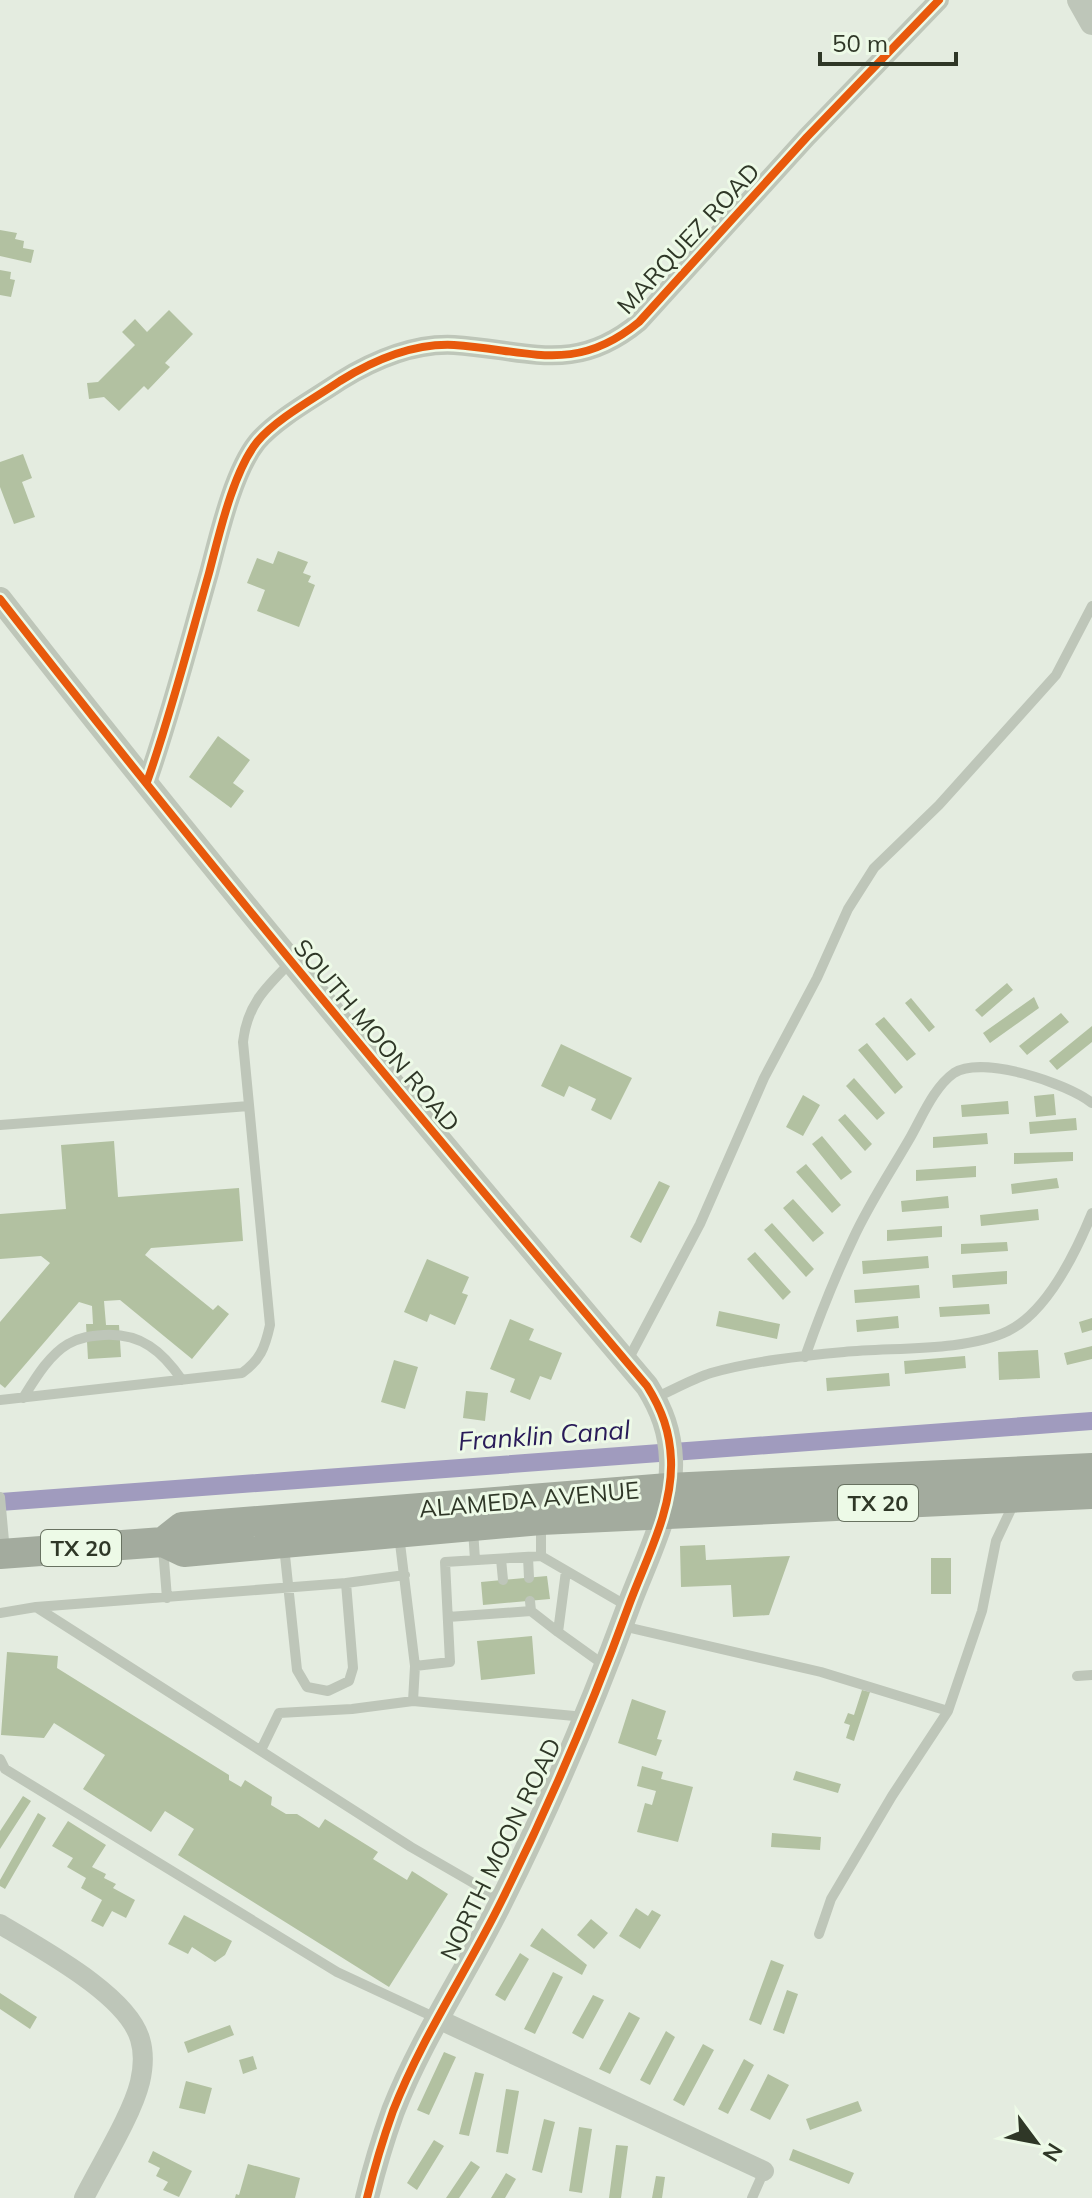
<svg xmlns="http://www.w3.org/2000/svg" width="1092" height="2198" viewBox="0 0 1092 2198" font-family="Mulish,sans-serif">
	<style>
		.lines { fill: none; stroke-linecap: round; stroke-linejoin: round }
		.canal { stroke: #a09bbe; stroke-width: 18 }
		.building { fill: #b2c1a1 }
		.service { stroke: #bec6b9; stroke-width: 10 }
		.minor { stroke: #bec6b9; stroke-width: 20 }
		.tertiary { stroke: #bec6b9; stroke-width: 24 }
		.primary { stroke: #a3ab9e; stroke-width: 30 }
		.cycleway-casing { stroke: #edfae7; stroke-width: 13 }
		.cycleway { stroke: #e8590c; stroke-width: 8 }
		.labels { text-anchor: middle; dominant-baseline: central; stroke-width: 6; stroke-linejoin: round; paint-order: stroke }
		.shield { fill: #edfae7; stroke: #687261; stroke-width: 2 }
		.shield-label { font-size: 22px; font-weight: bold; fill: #2f3727 }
		.street-label { font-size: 24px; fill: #2f3727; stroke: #edfae7 }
		.water-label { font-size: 26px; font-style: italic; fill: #291b59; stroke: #edfae7 }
	</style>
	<rect width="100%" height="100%" fill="#e4ece0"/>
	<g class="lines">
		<path class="canal" d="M0,1502L1092,1421"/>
	</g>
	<path class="building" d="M0,230L17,233L15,239L24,241L23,248L34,250L31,263L0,256Z
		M0,270L11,272L10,279L15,280L11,297L0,295Z
		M169,310L193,334L165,363L170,367L148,390L144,386L119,411L104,397L89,399L87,383L98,382L135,345L122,332L135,319L147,332Z
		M23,454L32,478L22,482L35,517L14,524L0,487V462Z
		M278,551L308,562L303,573L311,576L308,582L315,585L299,627L257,611L265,590L247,583L257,558L273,564Z
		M218,736L250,760L233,783L244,791L231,808L189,777Z
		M1007,983L1013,990L982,1017L975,1010Z
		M1034,997L1039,1008L990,1043L983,1033Z
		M911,998L935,1027L929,1032L905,1003Z
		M1061,1013L1069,1022L1027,1055L1019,1046Z
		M884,1017L916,1054L907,1061L875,1024Z
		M1092,1026V1042L1057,1070L1049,1061Z
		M867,1043L903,1087L895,1094L858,1050Z
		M561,1044L632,1078L611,1120L591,1110L596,1099L569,1086L564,1097L541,1086Z
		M854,1078L885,1113L877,1120L846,1086Z
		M1054,1094L1056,1115L1036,1117L1034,1096Z
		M803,1095L820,1105L803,1136L786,1127Z
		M1008,1101L1009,1114L962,1117L961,1105Z
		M845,1114L872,1144L865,1151L838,1120Z
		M1076,1118L1077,1130L1030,1134L1029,1122Z
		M987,1133L988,1144L933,1148V1137Z
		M822,1136L852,1172L841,1180L812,1144Z
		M114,1141L118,1197L239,1188L243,1241L151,1248L145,1255L213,1310L218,1305L229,1314L192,1359L120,1300L104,1301L106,1325H119L121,1357L88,1359L86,1324H93L92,1306L79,1302L5,1388L0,1384V1322L50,1263L41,1256L0,1259V1214L66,1209L61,1145Z
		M1073,1152V1161L1014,1164V1153Z
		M806,1164L841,1205L832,1213L796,1172Z
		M976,1166V1177L916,1181V1170Z
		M1057,1178L1059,1188L1012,1194L1011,1184Z
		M659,1181L670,1186L641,1243L630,1237Z
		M948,1196L949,1208L902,1212L901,1201Z
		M793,1199L824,1233L813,1242L783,1208Z
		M1038,1209L1039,1220L981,1226L980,1215Z
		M772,1223L814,1269L806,1277L764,1230Z
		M942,1226V1237L887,1241V1230Z
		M1007,1242L1008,1251L961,1254V1244Z
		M755,1252L791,1292L783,1300L747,1259Z
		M928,1256L929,1268L863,1274L862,1261Z
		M427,1259L469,1277L462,1293L468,1295L455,1325L430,1314L427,1322L404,1312Z
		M1007,1271V1284L953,1288L952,1275Z
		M919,1285L920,1298L855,1303L854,1290Z
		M989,1304L990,1314L940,1317L939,1307Z
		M719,1311L780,1324L777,1339L716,1326Z
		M898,1316L899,1328L857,1332L856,1320Z
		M1092,1318V1330L1082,1333L1079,1322Z
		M510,1319L534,1329L529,1340L562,1353L551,1380L540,1376L530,1400L510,1392L515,1379L490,1369Z
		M1092,1346V1359L1067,1365L1064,1353Z
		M1038,1350L1040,1378L999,1380L998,1352Z
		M965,1356L966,1368L905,1374L904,1361Z
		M394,1360L418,1367L405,1409L381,1402Z
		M889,1373L890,1386L827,1391L826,1378Z
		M466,1391L488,1393L485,1421L463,1418Z
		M705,1545L706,1560L790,1556L769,1615L733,1617L731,1585L681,1587L680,1546Z
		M931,1558H951V1594H931Z
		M547,1576L550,1599L483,1605L481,1582Z
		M532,1636L535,1674L481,1680L477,1641Z
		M7,1652L58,1656L57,1668L229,1775V1780L241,1787L245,1780L272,1797L271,1805L286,1814H297L319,1828L325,1819L378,1852L373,1859L407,1880L412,1871L448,1894L389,1987L178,1855L194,1829L165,1811L151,1832L83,1789L105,1755L54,1723L44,1738L1,1735Z
		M862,1690L870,1692L854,1741L846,1738L850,1725L844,1723L848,1713L854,1715Z
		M632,1699L666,1711L657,1739L662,1740L656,1756L618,1743Z
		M642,1766L663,1772L661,1779L693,1787L678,1842L637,1832L645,1803L652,1805L656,1791L637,1786Z
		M796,1771L841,1784L838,1793L793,1780Z
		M23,1796L31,1801L0,1849V1831Z
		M38,1813L46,1818L5,1889L0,1886V1880Z
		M68,1821L106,1845L92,1867L106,1874L104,1878L116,1884L113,1888L135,1900L126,1918L112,1911L103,1927L91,1921L102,1900L81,1888L86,1878L67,1867L73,1858L52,1846Z
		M772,1833L821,1837L820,1850L771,1847Z
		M636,1908L648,1916L652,1910L661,1915L640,1949L619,1936Z
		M184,1915L232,1941L225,1955L215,1962L192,1947L188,1954L168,1944Z
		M591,1919L608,1933L594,1949L577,1935Z
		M542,1928L587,1965L582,1975L530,1946Z
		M520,1953L529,1959L505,2001L495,1995Z
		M771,1960L784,1965L761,2025L749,2020Z
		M553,1972L563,1977L535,2034L524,2029Z
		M787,1990L798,1994L784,2034L773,2030Z
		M0,1993L37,2017L30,2029L0,2009Z
		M593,1995L604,2000L583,2039L572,2033Z
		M629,2012L640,2018L610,2074L599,2069Z
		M230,2025L234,2035L188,2053L184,2042Z
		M666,2031L675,2037L650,2085L640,2080Z
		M703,2044L714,2050L684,2106L673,2100Z
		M444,2052L456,2057L429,2115L417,2110Z
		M253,2056L257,2069L243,2074L239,2060Z
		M744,2059L754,2065L728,2114L718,2109Z
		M475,2072L484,2074L469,2136L459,2134Z
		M768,2074L789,2085L770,2120L750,2110Z
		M186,2081L212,2088L205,2114L179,2108Z
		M506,2089L519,2091L508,2154L496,2152Z
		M858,2101L862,2111L810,2130L806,2119Z
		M544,2119L555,2122L542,2173L532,2170Z
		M579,2127L592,2129L582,2193L569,2191Z
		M434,2140L444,2146L417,2190L407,2183Z
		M616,2145L628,2146L621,2198H609Z
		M793,2149L854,2173L849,2184L789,2160Z
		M153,2151L192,2171L179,2197L163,2190L168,2182L156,2176L160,2168L148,2162Z
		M471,2161L480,2167L459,2198H446Z
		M248,2164L300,2178L295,2198H235L236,2194L239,2195Z
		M506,2173L516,2179L505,2198H491Z
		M656,2176L665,2177L662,2198H652Z"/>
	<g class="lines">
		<path class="service" d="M0,1125L249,1106
			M805,1357C819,1317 835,1277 853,1239C869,1204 891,1171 910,1138C922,1117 934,1087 954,1073C982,1055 1067,1083 1092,1103
			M628,1360L700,1224L764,1078L817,978L848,909L874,868L939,805L1056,675L1092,606
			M23,1398C35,1379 49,1355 68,1344C80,1337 91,1336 104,1335C141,1333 162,1351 182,1380
			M655,1398C673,1390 692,1379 711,1373C754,1361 800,1356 844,1352C892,1347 965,1352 1008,1331C1047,1312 1076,1252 1092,1213
			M0,1400L242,1373C260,1360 265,1348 270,1325L243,1042C247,1005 265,988 291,962
			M0,1497L5,1552
			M473,1529L475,1560
			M399,1535L415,1666L413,1701L585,1717
			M284,1546L297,1670L307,1687L328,1691L349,1681L353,1668L346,1583L36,1607L411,1847L501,1899
			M163,1548L167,1598
			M541,1556L627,1606
			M528,1557L529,1578
			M501,1559L503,1580
			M566,1571L558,1632L604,1665
			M346,1583L405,1575
			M531,1611L558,1632
			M0,1613L36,1607
			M448,1617L531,1611L530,1601
			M622,1626L821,1672L948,1711
			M415,1666L450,1662L445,1562L541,1556V1522
			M1077,1676L1092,1675
			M261,1750L279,1713L352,1709L413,1701
			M0,1759L5,1769L337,1972L436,2018
			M819,1934L831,1899L892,1796L948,1711L982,1611L996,1541L1014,1503
			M752,2198L764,2171"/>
		<path class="minor" d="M147,782C171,714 189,643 209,573C219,535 233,472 257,442C276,419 315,398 340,381C374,360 414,343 454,345C529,350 575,375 639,322L807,137L939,0
			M0,1924C39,1948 127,1994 140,2039C144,2052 143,2069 140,2082C132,2115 100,2166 84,2198
			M438,2019L764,2171"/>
		<path class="tertiary" d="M1079,0L1092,23
			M0,599C209,867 428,1127 647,1386C662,1410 670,1432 671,1460C673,1510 646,1559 629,1605C592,1706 550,1804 502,1900C467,1971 422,2037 393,2111C383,2139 374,2169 367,2198"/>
		<path class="primary" d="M163,1542L182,1527L668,1488L1092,1468
			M0,1554L163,1542L184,1552L541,1520L1092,1494"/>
		<defs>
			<path id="cycleway" d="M0,599C209,867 428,1127 647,1386C662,1410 670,1432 671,1460C673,1510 646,1559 629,1605C592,1706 550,1804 502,1900C467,1971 422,2037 393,2111C383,2139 374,2169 367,2198
				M147,782C171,714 189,643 209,573C219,535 233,472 257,442C276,419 315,398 340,381C374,360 414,343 454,345C529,350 575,375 639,322L807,137L939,0"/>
		</defs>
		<use href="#cycleway" class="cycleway-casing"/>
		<use href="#cycleway" class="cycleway"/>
	</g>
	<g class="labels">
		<g class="shield">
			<rect x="838" y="1485" width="80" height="36" rx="6"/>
			<rect x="41" y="1530" width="80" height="36" rx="6"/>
		</g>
		<g class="shield-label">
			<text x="878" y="1503">TX 20</text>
			<text x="81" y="1548">TX 20</text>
		</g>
		<g class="street-label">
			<text transform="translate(688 238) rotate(-47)">MARQUEZ ROAD</text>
			<text transform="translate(377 1035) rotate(50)">SOUTH MOON ROAD</text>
			<text transform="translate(529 1499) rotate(-5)">ALAMEDA AVENUE</text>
			<text transform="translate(500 1849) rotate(-64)">NORTH MOON ROAD</text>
		</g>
		<g class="water-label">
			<text transform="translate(544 1435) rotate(-4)">Franklin Canal</text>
		</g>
	</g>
	<g transform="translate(1036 2142) rotate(122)" stroke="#edfae7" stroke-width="6" paint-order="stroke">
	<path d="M0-6L14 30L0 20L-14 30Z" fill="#2f3727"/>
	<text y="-12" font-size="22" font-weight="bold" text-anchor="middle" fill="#2f3727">N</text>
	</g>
	<path d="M820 52v12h136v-12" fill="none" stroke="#2f3727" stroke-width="4"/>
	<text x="832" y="52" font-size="24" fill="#2f3727" stroke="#edfae7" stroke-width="6" paint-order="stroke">50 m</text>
</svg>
